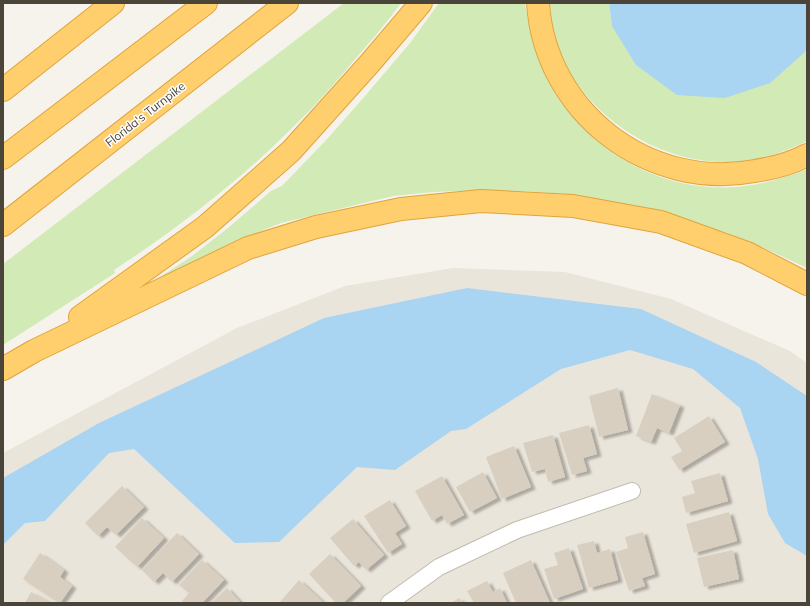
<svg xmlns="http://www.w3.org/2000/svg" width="810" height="606" viewBox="0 0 810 606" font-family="Mulish,sans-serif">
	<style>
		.residential { fill: #eae5da }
		.green { fill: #d2eab5 }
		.water { fill: #a9d4f2 }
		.building { fill: #d8cfc1; filter: url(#shadow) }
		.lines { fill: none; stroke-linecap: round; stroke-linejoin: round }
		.minor-casing { stroke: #c2bbae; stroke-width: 18 }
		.motorway-casing { stroke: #e0a43c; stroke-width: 24 }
		.minor { stroke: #fff; stroke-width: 16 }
		.motorway { stroke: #ffcf6e; stroke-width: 22 }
		.labels { text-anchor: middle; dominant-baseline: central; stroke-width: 3; stroke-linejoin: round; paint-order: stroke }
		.street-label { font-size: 12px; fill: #4b4439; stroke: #fff }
	</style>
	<defs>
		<filter id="shadow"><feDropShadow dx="4.5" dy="2.5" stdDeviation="1" flood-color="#0004"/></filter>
	</defs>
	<rect width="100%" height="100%" fill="#f6f3ec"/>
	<path class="residential" d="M453,268L565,272L671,299L790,351L807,363V603H3V453L237,328L345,286Z"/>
	<path class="green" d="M344,3H401C386,24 368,44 351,64C334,84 317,104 298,122C243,178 180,227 114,270L115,273L3,345V264Z
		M439,3H525C530,36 538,65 555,94C561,104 570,114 578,122C629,179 708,202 781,178C790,175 799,173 807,169V268L762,247L727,233L649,208L568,194L523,191L483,190L434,192L393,196L281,223L241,239L239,243L156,283L154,281L192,256L228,228L271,191L282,186L329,137L365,96L410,43Z
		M550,3H609L612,26L805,52L807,49V141C787,151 766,158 744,161C667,170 586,120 558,48C553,34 551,18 550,3Z"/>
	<path class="water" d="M609,3H807V49L805,52L770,83L725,98L677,95L636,65L612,26Z
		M467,288L641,309L756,362L807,396V556L785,543L768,514L758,459L740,408L693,369L630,350L561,369L466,429L451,431L395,470L357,467L279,542L235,543L134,449L109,453L45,521L25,523L3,545V478L99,423L324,318Z"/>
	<path class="building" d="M618,388L628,430L599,437L589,396Z
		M652,394L680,405L669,433L657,428L651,442L636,436Z
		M709,416L725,442L679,470L671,457L682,451L674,438Z
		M589,425L597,454L583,458L587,471L572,475L559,433Z
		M553,435L565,477L548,482L545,469L532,472L523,443Z
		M514,446L531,487L502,499L486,457Z
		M483,472L497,498L470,512L456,487Z
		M720,473L728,501L686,513L682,497L695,493L691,481Z
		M442,476L464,515L447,524L442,515L432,521L415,491Z
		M122,486L144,507L116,535L107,527L98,536L85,523Z
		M390,500L406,526L395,533L402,544L388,553L364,516Z
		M729,512L737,541L694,553L686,524Z
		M142,518L164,538L137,567L115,547Z
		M353,519L384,555L366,570L359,562L354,566L330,538Z
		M643,532L655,574L642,578L645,586L629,591L616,552L628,548L625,537Z
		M177,533L199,554L172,582L163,573L154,582L142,570Z
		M594,541L597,553L610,549L618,580L589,588L577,545Z
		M569,548L583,589L554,599L544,569L558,565L554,553Z
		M733,550L739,579L704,587L697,558Z
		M40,553L64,570L60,577L72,586L60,603H59L23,579Z
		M330,554L361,586L343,603H336L309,574Z
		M202,560L224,580L202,603H184L182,601L189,593L179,585Z
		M531,560L550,603H516L503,573Z
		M299,580L324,603H279Z
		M487,581L493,592L500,588L507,603H474L467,591Z
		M227,588L241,603H211Z
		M31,592L52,603H25Z
		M459,598L463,603H451Z"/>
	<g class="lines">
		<defs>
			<path id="minor" d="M389,603L439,567L517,530L632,491"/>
			<path id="motorway" d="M538,3C545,112 648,191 755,171C773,168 791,164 807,155
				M3,90L113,3
				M3,158L206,3
				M3,225L287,3
				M80,317L205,227L291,151L370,63L421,3
				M3,369L34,351L248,248L316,227L401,209L481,201L573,206L661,222L747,253L807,284"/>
		</defs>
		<use href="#minor" class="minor-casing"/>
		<use href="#motorway" class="motorway-casing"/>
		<use href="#minor" class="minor"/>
		<use href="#motorway" class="motorway"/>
	</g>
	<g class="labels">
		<g class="street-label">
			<text transform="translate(145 114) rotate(-38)">Florida's Turnpike</text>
		</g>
	</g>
	<rect width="810" height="606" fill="none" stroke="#4b4439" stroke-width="8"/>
</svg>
